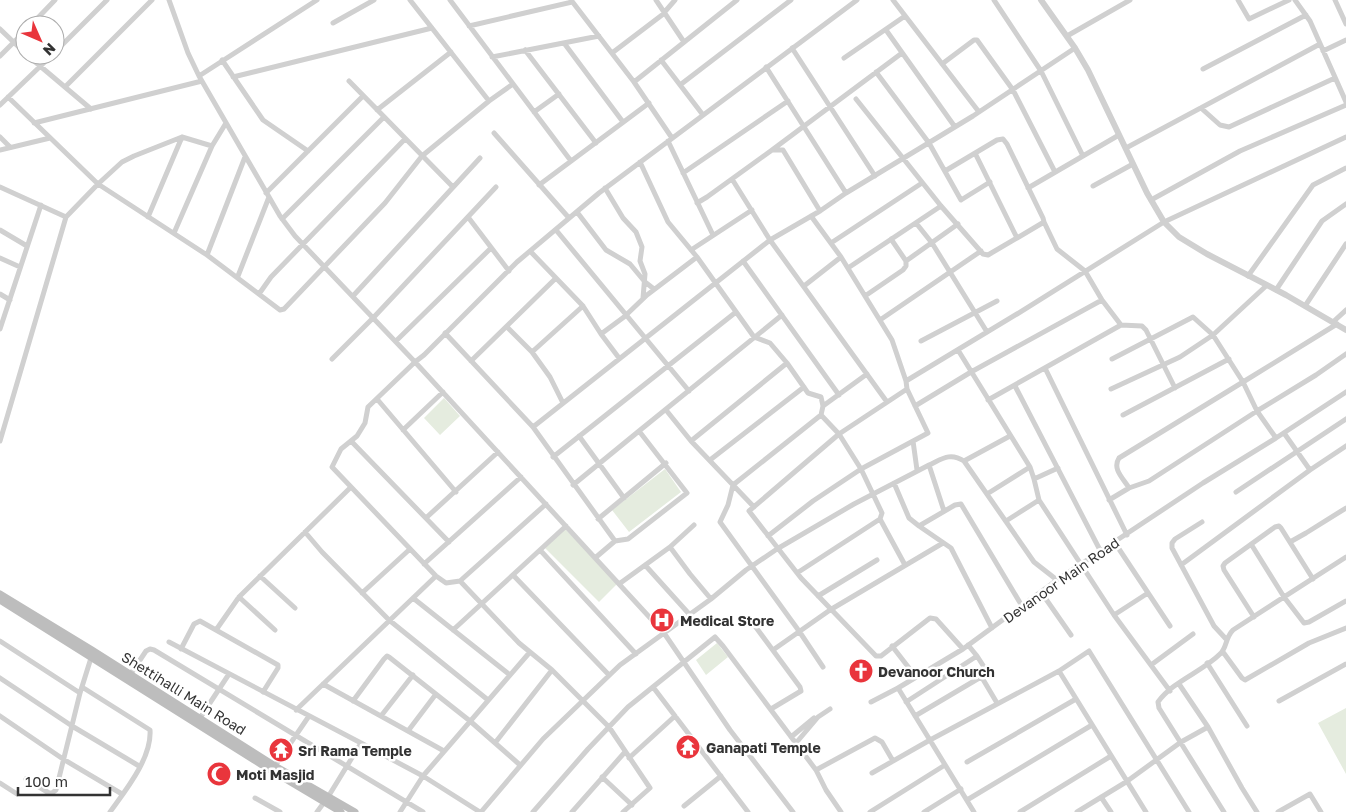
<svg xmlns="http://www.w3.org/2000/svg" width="1346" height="812" viewBox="0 0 1346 812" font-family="'Golos Text',sans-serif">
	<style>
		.green { fill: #e5ecdf }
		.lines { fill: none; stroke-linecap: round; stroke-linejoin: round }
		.minor { stroke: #d0d0d0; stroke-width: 5 }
		.tertiary { stroke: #d0d0d0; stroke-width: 6 }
		.secondary { stroke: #bdbdbd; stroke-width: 7 }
		.labels { text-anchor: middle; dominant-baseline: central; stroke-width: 5; stroke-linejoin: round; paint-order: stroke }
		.street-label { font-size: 14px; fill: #333; stroke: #fff }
		.poi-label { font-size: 14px; font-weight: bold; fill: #333; stroke: #fff; text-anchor: start }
	</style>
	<rect width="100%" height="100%" fill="#fff"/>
	<path class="green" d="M444,398L460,416L440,435L424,418Z
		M665,469L681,492L629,532L612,510Z
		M565,529L618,583L599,602L545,548Z
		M717,643L728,657L706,675L696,660Z
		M1346,708V774L1318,723Z"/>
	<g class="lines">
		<path class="minor" d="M169,0L188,53L199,76L280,216L295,236L415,362L424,355L517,262L599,193L857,0
			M410,0L489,101
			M450,0L571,161
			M571,0L634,82L672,138
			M656,0L684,42
			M893,0L979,112
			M994,0L1041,71L1083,156
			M1238,0L1249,19L1289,0
			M1295,0L1310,21L1346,102
			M1335,0L1346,24
			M333,23L374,0
			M31,25L55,0
			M469,26L572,2
			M0,29L25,53
			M886,30L955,127
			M1067,36L1130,0
			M564,43L623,122
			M792,48L875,176
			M525,50L596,143
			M1323,51L1346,40
			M55,52L107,0
			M612,53L662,15L675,0
			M27,55L91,109
			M0,56L25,31
			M492,57L599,36
			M844,58L905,16
			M222,60L263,120L308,151
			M661,60L703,115
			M942,64L974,40H977L1013,90L1055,172
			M766,67L846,193
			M1203,69L1306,15
			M876,72L929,143L961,200L990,182
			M199,76L317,0
			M233,77L432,28
			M349,81L453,187
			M634,82L737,0
			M680,85L791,0
			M65,87L152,0
			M8,97L98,184L207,255L280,310L284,309L385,203L422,156L489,101L513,84
			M856,99L941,206L983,254L988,255L1017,238
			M0,105L52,55
			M1201,108L1220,125L1229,127L1335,78
			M377,110L451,52
			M534,112L559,94
			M34,123L202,81
			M494,133L569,218
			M0,137L10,147
			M668,141L713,235
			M1126,148L1320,44
			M0,150L50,138
			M772,150L902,53
			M640,162L668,222L697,257L754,337L770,343L787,363L808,393L821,397L823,406L821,415L733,485L728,505L720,522L799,631L823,667
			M945,171L997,140L1003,139L1007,144L1043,218L1044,222L1017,238L975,153
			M683,173L788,101
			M732,179L770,240L887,402
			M539,185L649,103
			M1093,186L1133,164
			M0,187L66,217
			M605,188L623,218L636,232L642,247L640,261L645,274L643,298
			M1028,188L1119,135
			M266,193L363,96
			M1151,200L1240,151L1346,105
			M697,203L707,197L772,150H783L820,211
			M577,212L606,250L630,264L645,282L654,289
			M811,216L841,257L892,340L906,381
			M148,217L182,137
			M468,217L509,271
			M282,219L384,117
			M1044,222L1057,249L1085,271L1102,300L1121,325L1142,326L1146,330L1175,388
			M916,223L932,243L987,332
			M0,230L27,246
			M556,230L689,391
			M174,233L212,146
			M891,239L906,261
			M831,243L922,183
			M691,250L752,210
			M530,251L583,306L601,334L619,358
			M207,255L245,157
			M0,258L20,267
			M743,261L839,395
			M848,268L941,206
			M238,276L269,197
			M1248,276L1313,185L1346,168
			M804,286L841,257
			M1276,290L1322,221L1346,204
			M0,294L10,300
			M259,294L271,277L405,139
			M353,296L480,158
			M865,296L903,270L906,266V261L958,224
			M1305,306L1346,244
			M880,320L981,251
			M1333,322L1346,310
			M507,327L532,352L550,377L563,403
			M0,329L41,205
			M445,333L533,427L615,541
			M601,334L624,317L647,295L697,257
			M396,341L491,248
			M921,341L997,301
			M958,350L1030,467L1034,479L1039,500L1114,615L1170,691
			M532,352L583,306
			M332,359L374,317L496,187
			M1112,359L1193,317L1213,335L1243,382L1119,458C1112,469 1123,478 1129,488
			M471,361L556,278
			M1045,368L1127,535
			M1015,386L1101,552
			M907,389L839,434L749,511L801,578L876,656H881L930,618L936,619L963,649
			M1111,389L1180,357L1213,335L1266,286
			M377,399L456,492
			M988,400L1121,325
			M823,406L867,374
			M915,406L971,372L1102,300
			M666,410L691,441L787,363
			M1123,415L1229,359
			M533,427L770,240L820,211L846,193L973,116L1075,48
			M403,430L443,392
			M1284,433L1310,470
			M579,436L624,498
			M1276,438L1257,411L1243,382L1337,324
			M0,441L66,217L98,184L122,162L134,156L182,137L212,146L226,123
			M351,441L449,542
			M691,441L754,507
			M913,441L917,470
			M553,457L736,312
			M710,460L804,387
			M964,461L1010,436
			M929,465C942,459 950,452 964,461L1034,562L1057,580
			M1034,479L1058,468
			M894,483L909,518L919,526
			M573,485L639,431
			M1236,492L1346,419
			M987,494L1030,467
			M1109,500L1129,488L1149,481L1257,411L1316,375L1346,354
			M546,504L460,581L446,583L436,576L332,467L341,449L357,436L365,423L368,407L415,362L664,633L730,730L793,812
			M427,517L498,452
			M598,519L666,463
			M880,519L905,565
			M1006,521L1039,500
			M1202,522L1175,539L1172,543V548L1214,626L1226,639
			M305,532L322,552L389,620L488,700
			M768,536L813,501L861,469L839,434L821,415
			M1290,542L1306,533L1346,508
			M1115,543L1170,626
			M1251,544L1284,597L1304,623L1309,622L1346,601
			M670,547L690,574L711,599
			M540,550L636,654
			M595,558L615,541L628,539L687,493L639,431L782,315
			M424,564L521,477
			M645,565L690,615
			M1181,565L1310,470L1346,446
			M797,573L880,519L882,513L861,469L928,433L907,389L906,381L1017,314L1164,222L1346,137
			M513,575L609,675
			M260,576L295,608
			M460,581L519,643L552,670L609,727L650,788L623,812
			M619,584L670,547L694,525
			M1041,592L1071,635
			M362,593L410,549
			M818,596L877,560
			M239,597L275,630
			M413,598L510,675
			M1114,615L1148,593
			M1254,617L1224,570L1223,566L1225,563L1275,527L1279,526L1281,528L1313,579
			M752,622L800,687L801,691L771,709
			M992,628L951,548L919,526L955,505L961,504L1022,606
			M216,630L239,597L351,487
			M453,630L566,526
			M0,641L80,693
			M169,642L361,743L328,797L317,812
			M892,646L916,677
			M181,649L194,624L200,621L278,665V668L263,692
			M773,650L830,610L943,543
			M1223,652L1242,678L1245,680L1309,643L1346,628
			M1207,663L1247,726
			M1151,665L1193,634
			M1059,671L1146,812
			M130,675L146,651L150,649L154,650L423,812
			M981,676L997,703
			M0,678L72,726L139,766
			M323,684L444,751
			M1179,684L1208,727L1242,788L1257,812
			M82,687L150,730C152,758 125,791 110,812
			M653,687L748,812
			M898,688L974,812
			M353,701L384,659L387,656L389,657L470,721L520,765
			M1279,701L1346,664
			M871,702L898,688L963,649L1057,580L1203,483L1276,438L1346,392
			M906,702L977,656L968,645
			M296,710L436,576
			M0,716L63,759L122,794
			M381,716L413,675
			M915,716L986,674V670L977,656
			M200,718L229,674
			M408,731L436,694
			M791,737L814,718
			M361,743L423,776L480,812
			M495,743L552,670
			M796,743L818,717L830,709
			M629,758L675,716
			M967,762L1076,699
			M275,766L309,716
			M816,770L875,738L882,742L893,761
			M872,773L930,740L1059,671L1089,651L1189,812
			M602,777L632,805
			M26,779L49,793H52L56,790L80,693L91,658
			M0,783L17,794
			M1101,797L1111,812
			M255,798L280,812
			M967,800L1092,725
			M684,806L721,776
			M400,812L423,776L530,652
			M481,812L543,739L620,665L711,599L746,570L777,549L854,504L929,465L944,511
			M533,812L588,749L628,707L715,637L723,646L816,770L826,790L841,812
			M572,812L625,752
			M870,812L945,765
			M924,812L961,789
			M1020,812L1111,756
			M1077,812L1126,782L1181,742L1208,727
			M1224,812L1159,708L1158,702C1173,681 1202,672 1220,654C1227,648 1225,638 1233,630L1346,557
			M1278,812L1310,794L1321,812"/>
		<path class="tertiary" d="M1041,0L1075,48L1088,70L1147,193L1164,222L1179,237L1207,254L1286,295L1346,330"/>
		<path class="secondary" d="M0,594L92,650L275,766L355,812
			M0,600L262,765L341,812"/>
	</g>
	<defs>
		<symbol id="hospital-disc" viewBox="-11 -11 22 22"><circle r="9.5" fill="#e9353c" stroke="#fff"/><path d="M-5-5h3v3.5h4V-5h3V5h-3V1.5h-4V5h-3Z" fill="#fff"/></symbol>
		<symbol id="church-disc" viewBox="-11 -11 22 22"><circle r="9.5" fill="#e9353c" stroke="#fff"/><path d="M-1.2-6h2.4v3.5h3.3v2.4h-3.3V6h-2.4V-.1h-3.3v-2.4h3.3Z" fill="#fff"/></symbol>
		<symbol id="temple-disc" viewBox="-11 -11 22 22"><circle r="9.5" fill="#e9353c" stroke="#fff"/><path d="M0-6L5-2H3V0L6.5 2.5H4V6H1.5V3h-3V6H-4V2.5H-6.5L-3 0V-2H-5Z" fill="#fff"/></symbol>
		<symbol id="mosque-disc" viewBox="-11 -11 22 22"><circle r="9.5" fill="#e9353c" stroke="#fff"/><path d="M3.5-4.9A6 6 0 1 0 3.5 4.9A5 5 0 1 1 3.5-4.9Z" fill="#fff"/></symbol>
	</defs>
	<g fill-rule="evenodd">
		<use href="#hospital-disc" x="648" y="606" width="28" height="28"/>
		<use href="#church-disc" x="847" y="657" width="28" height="28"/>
		<use href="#temple-disc" x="674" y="733" width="28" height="28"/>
		<use href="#temple-disc" x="267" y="736" width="28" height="28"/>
		<use href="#mosque-disc" x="205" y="760" width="28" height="28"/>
	</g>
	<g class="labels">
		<g class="street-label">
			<text transform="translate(1061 580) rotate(-35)">Devanoor Main Road</text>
			<text transform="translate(184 693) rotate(32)">Shettihalli Main Road</text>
		</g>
		<g class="poi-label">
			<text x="680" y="620">Medical Store</text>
			<text x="878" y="671">Devanoor Church</text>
			<text x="706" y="747">Ganapati Temple</text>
			<text x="298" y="750">Sri Rama Temple</text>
			<text x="236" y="774">Moti Masjid</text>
		</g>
	</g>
	<g transform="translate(40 40) rotate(135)"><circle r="24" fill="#ffffff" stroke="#adadad"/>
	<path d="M0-4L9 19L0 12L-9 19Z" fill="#e9353c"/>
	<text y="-8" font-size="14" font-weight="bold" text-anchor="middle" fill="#333333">N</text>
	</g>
	<path d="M18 787v8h92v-8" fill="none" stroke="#333333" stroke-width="2.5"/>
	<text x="25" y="787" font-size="15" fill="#333333" stroke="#ffffff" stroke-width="4" paint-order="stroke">100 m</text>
</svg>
